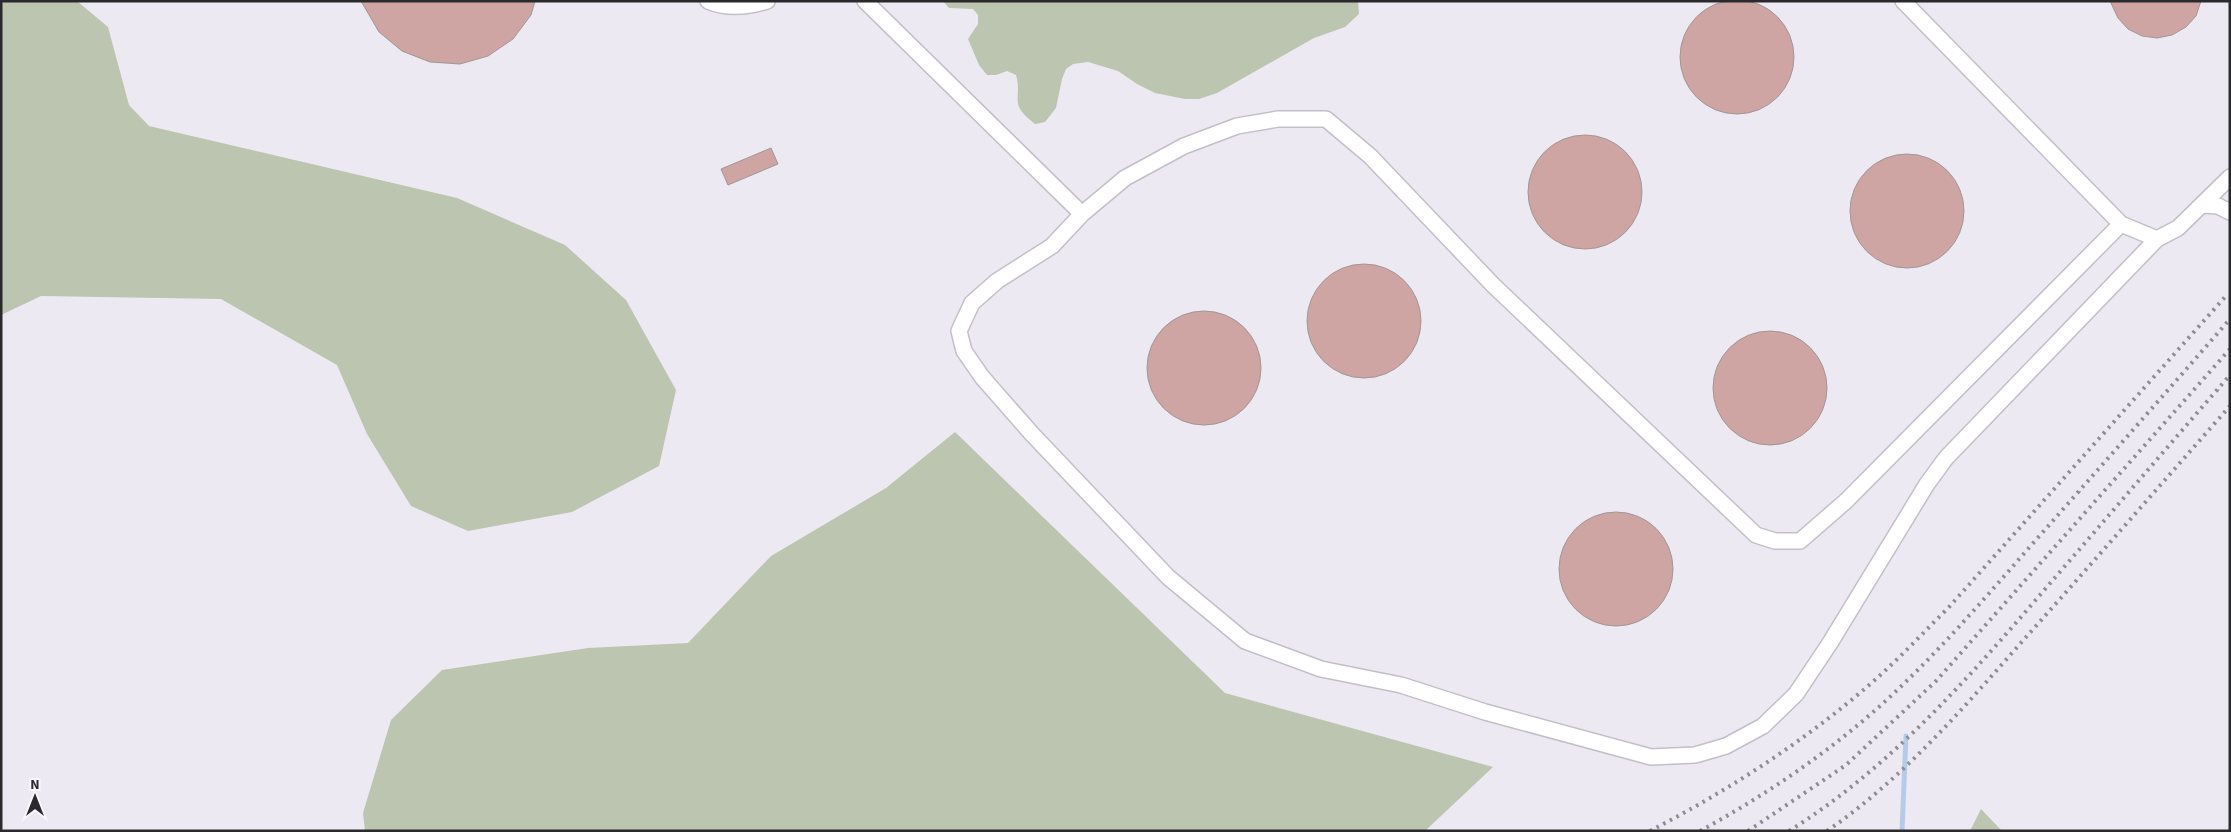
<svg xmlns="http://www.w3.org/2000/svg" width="2231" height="832" viewBox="0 0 2231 832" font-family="'Source Sans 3',sans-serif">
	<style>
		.green { fill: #bcc5af }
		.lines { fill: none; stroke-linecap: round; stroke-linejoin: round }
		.stream { stroke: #b4cce9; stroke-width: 5 }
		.building { fill: #cea5a3; stroke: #a29696 }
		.minor-casing { stroke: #c3bfc8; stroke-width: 18 }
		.minor { stroke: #fff; stroke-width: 15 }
		.rail { stroke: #8e8c92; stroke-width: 4; stroke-dasharray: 2.5 5; stroke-linecap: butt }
	</style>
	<rect width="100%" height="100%" fill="#ede9f2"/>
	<path class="green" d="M1,1H77L108,27L129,105L149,126L457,198L565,245L626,300L676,390L659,466L572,512L468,531L411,506L367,434L337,365L221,299L41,296L1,315Z
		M943,1H1358L1359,14L1345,27L1314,38L1217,93L1199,99H1185L1155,93L1137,84L1118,71L1088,62L1073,64L1066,69L1062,79L1056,108L1045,122L1035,124C1007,102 1023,100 1016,75L1007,71L996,75H987L979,65L968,39L978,24V15L973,9L949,8Z
		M955,432L1225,693L1493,767L1425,831H365L363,813L391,720L442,670L588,648L688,643L771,556L886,488Z
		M1981,809L2002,831H1970Z"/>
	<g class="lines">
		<path class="stream" d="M1902,831L1906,736"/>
	</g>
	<path class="building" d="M1680 57a57 57 0 1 1 114 0a57 57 0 1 1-114 0Z
		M361,1H535L531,15L513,39L488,56L460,64L430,62L402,51L379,32Z
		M2110,1H2201L2196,16L2186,27L2172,35L2157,38L2142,36L2128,29L2118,18Z
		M1528 192a57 57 0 1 1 114 0a57 57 0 1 1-114 0Z
		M771,148L778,164L728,185L721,169Z
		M1850 211a57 57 0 1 1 114 0a57 57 0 1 1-114 0Z
		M1307 321a57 57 0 1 1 114 0a57 57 0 1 1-114 0Z
		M1147 368a57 57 0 1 1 114 0a57 57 0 1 1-114 0Z
		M1713 388a57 57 0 1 1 114 0a57 57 0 1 1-114 0Z
		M1559 569a57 57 0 1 1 114 0a57 57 0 1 1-114 0Z"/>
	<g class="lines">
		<defs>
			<path id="minor" d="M708,1C727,9 748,7 767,1
				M865,1L1082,214
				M1903,1L2121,224L2157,239L2178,228L2230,177
				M2202,205L2218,206L2230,212
				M2121,224L1846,501L1800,541H1775L1756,535L1493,285L1370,156L1326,119H1278L1237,126L1184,146L1125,178L1082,214L1052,246L997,281L972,303L959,331L964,351L982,377L1032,434L1168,577L1245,641L1321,669L1401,685L1485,712L1651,757L1695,755L1726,746L1763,726L1796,694L1830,643L1927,484L1946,458L2157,239"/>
		</defs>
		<use href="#minor" class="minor-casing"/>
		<use href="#minor" class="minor"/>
		<path class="rail" d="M1650,831C1727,791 1802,743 1868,686C1897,661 1923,633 1950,606L2225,297
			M1700,831C1764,796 1825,755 1880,706C1941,651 1995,586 2050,524C2110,456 2170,388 2230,319
			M1748,831L1846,765L1936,681L2230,349
			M1789,831C1893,766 1973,673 2052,581C2111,513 2170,444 2230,375
			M1827,831C1904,778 1965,706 2027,636C2095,560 2162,483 2230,406"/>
	</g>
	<rect width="2231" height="832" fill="none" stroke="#2a292c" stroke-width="5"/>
	<g transform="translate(35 797)" stroke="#faf6fe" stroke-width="4" paint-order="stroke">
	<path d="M0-4L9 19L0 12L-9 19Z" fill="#2a292c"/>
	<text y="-8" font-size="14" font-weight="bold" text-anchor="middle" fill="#2a292c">N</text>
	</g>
</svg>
